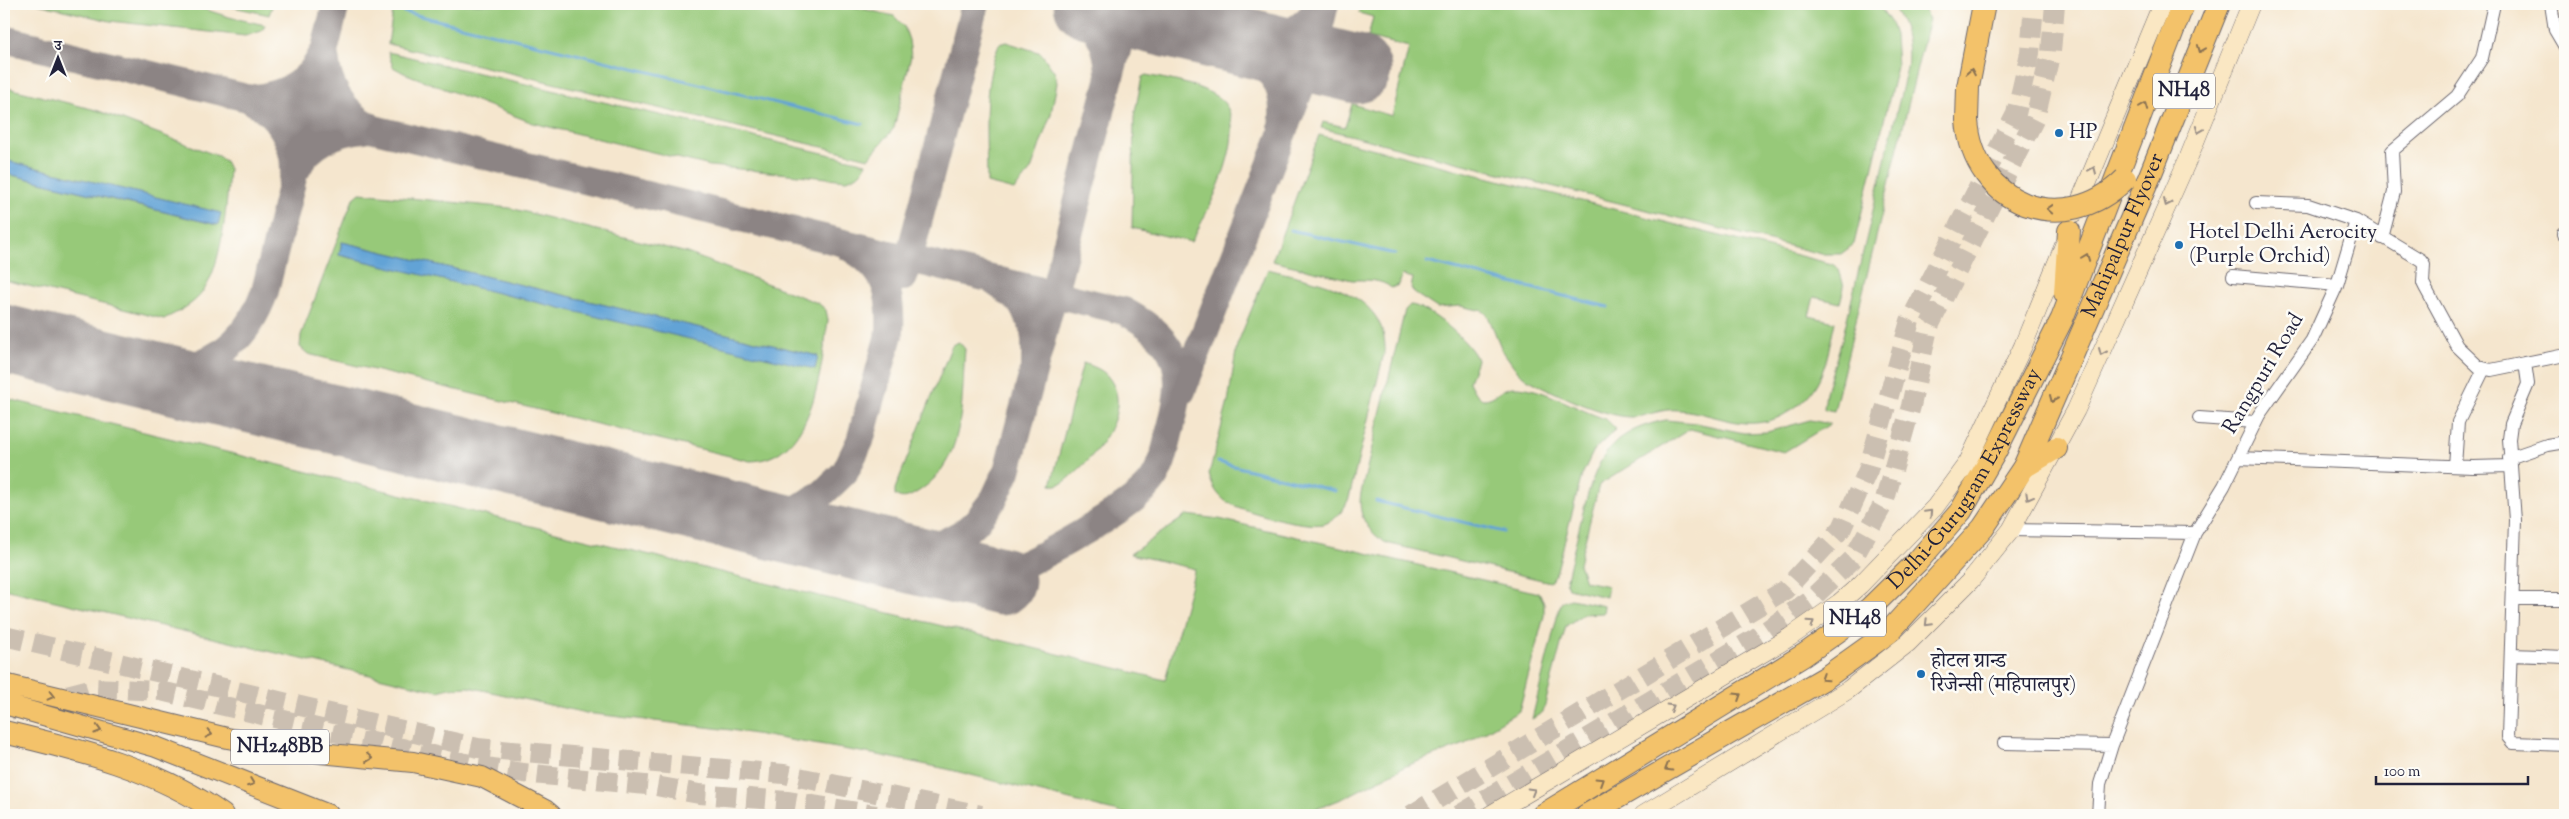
<svg xmlns="http://www.w3.org/2000/svg" width="2569" height="819" viewBox="0 0 2569 819" font-family="'Sorts Mill Goudy','Noto Serif Devanagari',serif">
	<style>
		.green { fill: #97c979; stroke: #5c765a; fill-rule: evenodd }
		.water { fill: #62a3d6; stroke: #426288 }
		.lines { fill: none; stroke-linecap: round; stroke-linejoin: round }
		.stream { stroke: #62a3d6; stroke-width: 3 }
		.taxiway { stroke: #8c8484; stroke-width: 28 }
		.runway { stroke: #8c8484; stroke-width: 69 }
		.trunk-tunnel { stroke: #cbbfb1; stroke-width: 20; stroke-dasharray: 20 10; stroke-linecap: butt }
		.minor-casing { stroke: #6c676e; stroke-width: 14 }
		.secondary-casing { stroke: #6c676e; stroke-width: 19 }
		.trunk-casing { stroke: #6c676e; stroke-width: 22 }
		.motorway-casing { stroke: #6c676e; stroke-width: 24 }
		.minor { stroke: #fff; stroke-width: 12 }
		.secondary { stroke: #fae7c3; stroke-width: 18 }
		.trunk { stroke: #f3c26a; stroke-width: 20 }
		.motorway { stroke: #f3c26a; stroke-width: 22 }
		.motorway-bridge-casing { stroke: #6c676e; stroke-width: 24; stroke-linecap: butt }
		.motorway-bridge { stroke: #f3c26a; stroke-width: 22 }
		.oneway { stroke: #8a7252 }
		.oneway2 { stroke: #998e86 }
		.poi-dot { fill: #1f6fb2; stroke: #fdfcf7; stroke-width: 2 }
		.labels { text-anchor: middle; dominant-baseline: central; stroke-width: 5; stroke-linejoin: round; paint-order: stroke }
		.shield { fill: #fdfcf7; stroke: #646373; stroke-width: 1 }
		.shield-label { font-size: 20px; font-weight: bold; fill: #22223b }
		.poi-label { font-size: 21px; fill: #22223b; stroke: #fdfcf7; text-anchor: start }
		.street-label { font-size: 21px; fill: #22223b; stroke: #fdfcf7 }
	</style>
	<rect width="100%" height="100%" fill="#fdfcf7"/>
	<filter id="ink" filterUnits="userSpaceOnUse"><feTurbulence type="fractalNoise" baseFrequency=".02" numOctaves="2"/><feDisplacementMap in="SourceGraphic" scale="10" xChannelSelector="R" yChannelSelector="G"/><feConvolveMatrix kernelMatrix="1 2 1 2 8 2 1 2 1" color-interpolation-filters="sRGB"/></filter>
	<filter id="wash" filterUnits="userSpaceOnUse"><feTurbulence type="fractalNoise" baseFrequency=".0096" numOctaves="4" result="noise"/><feDisplacementMap in="SourceGraphic" scale="20" xChannelSelector="R" yChannelSelector="G"/><feGaussianBlur stdDeviation="1.12" result="paint"/><feColorMatrix in="noise" values="0 0 0 0 0 0 0 0 0 0 0 0 0 0 0 0 0 1.4 0 .05"/><feComposite in="paint" operator="in"/></filter>
	<g filter="url(#wash)">
		<rect width="100%" height="100%" fill="#f5e6ce"/>
		<path class="green" d="M38,4H188L229,17L265,25L262,31L245,36L110,21Z
			M220,4H273L269,15Z
			M394,4H841L894,16L904,26L909,40L911,56L894,128L869,158L388,44Z
			M1361,4H1878L1891,23L1895,35L1897,67L1854,244L1841,254H1821L1321,128L1323,122L1345,127L1352,104L1392,116L1409,47L1368,37L1373,17L1359,13Z
			M1891,4H1920L1929,19L1834,411L1824,409L1826,392L1842,340L1907,68C1910,45 1905,23 1891,4Z
			M1006,42L1041,53L1055,73L1057,83L1051,114L1031,170L1014,190L987,183C987,138 981,87 999,44Z
			M388,52L866,163C863,173 856,177 847,180L710,166L533,123L404,73L393,67Z
			M1146,75C1170,80 1199,84 1219,98C1255,125 1207,213 1191,242L1132,228L1134,117L1142,77Z
			M4,87L96,110L218,156L225,161L229,169C227,203 223,261 204,290C195,304 178,312 164,319L4,280V173L217,225L220,213L4,160Z
			M1319,135L1832,264L1839,269L1844,287L1840,303L1814,297L1809,316L1835,322C1826,361 1824,390 1788,412C1775,421 1760,424 1745,423C1722,421 1701,411 1678,410C1662,408 1649,416 1634,417C1608,419 1550,391 1527,379L1518,372L1502,350L1488,316L1483,311L1460,306L1437,308L1414,293L1411,288L1413,278L1402,275L1399,285L1391,288C1383,279 1363,280 1352,280L1272,261Z
			M360,193L510,208L687,253L818,303L826,310L828,320C821,369 814,460 750,461L308,354L300,347L301,335L353,199ZM342,242L818,356L815,368L339,255Z
			M1268,269C1312,281 1385,289 1385,349L1349,498C1344,510 1337,520 1323,524C1306,528 1238,511 1224,500C1216,493 1211,484 1209,474L1228,402L1237,345Z
			M1410,305C1427,305 1473,344 1477,360L1469,382L1473,390L1482,399C1495,400 1501,387 1514,387C1542,386 1578,411 1606,419L1616,429L1594,450L1582,475L1556,574L1550,582L1386,543C1367,531 1357,515 1361,493L1405,310Z
			M959,342L965,349C961,399 967,460 919,491C911,496 904,501 895,495V489L952,345Z
			M1083,363C1092,366 1103,369 1109,378C1133,409 1099,451 1077,471C1070,477 1062,487 1051,485Z
			M4,398L1165,680L1195,569L1130,554L1187,515L1219,519L1539,593L1544,603V616L1519,711L1465,744L1406,766L1344,798L1301,815H1130L947,769L878,755L731,730L586,713L469,687L450,688L438,691L4,589Z
			M1666,420L1696,423L1744,433L1767,432L1810,420L1830,424L1784,452L1690,429L1599,485L1579,564L1585,581L1608,586L1606,597L1568,588L1566,583C1571,560 1577,538 1582,516C1596,462 1606,432 1666,420Z
			M1571,599L1604,606L1603,613L1583,614L1566,626L1543,712L1532,719L1559,609L1562,602Z"/>
		<path class="water" d="M4,160L221,213L218,225L4,173Z
			M342,242L818,356L815,369L339,255Z"/>
		<g class="lines">
			<path class="stream" d="M404,12L863,124
				M1291,230L1395,254
				M1427,262L1608,307
				M1218,462L1335,491
				M1376,501L1504,532"/>
			<path class="taxiway" d="M1070,4C1095,20 1108,44 1109,73
				M1227,37C1263,55 1289,83 1282,125
				M4,39L1124,311C1183,343 1186,373 1169,434C1165,452 1161,472 1148,486C1129,508 1036,562 1008,570C994,574 981,573 967,573
				M1237,40C1273,41 1300,36 1321,4
				M325,57C328,87 341,110 368,125
				M255,98C284,95 308,83 321,56
				M252,101C278,113 294,142 294,169
				M297,169C308,144 338,131 364,129
				M904,277L975,4
				M1035,365L1129,4
				M143,373C204,372 244,350 265,291L336,4
				M1182,391L1312,58L1325,4
				M743,519L767,518L797,509L822,494L845,472L860,441L890,331C892,293 886,269 850,248
				M896,556L936,547L964,532L976,522L994,499L1007,471L1035,365V339L1033,326L1022,305L1016,297L996,283"/>
			<path class="runway" d="M1088,4L1357,69
				M4,339L1001,581"/>
		</g>
	</g>
	<g filter="url(#ink)">
		<g class="lines">
			<path class="trunk-tunnel" d="M4,636L478,748L784,774L981,815
				M10,710L94,688L161,691L474,765L523,773L656,786L699,794L787,801L876,815
				M1411,815L1785,590L1842,528L1868,470L1910,321L2016,114L2030,53L2034,4
				M1459,815L1757,637L1810,600L1852,560L1884,503L1911,406L1928,328L2035,118L2051,52L2055,4"/>
			<defs>
				<path id="minor" d="M2551,4L2555,30L2565,47
					M2256,203L2308,205L2356,221L2421,260L2424,264L2423,283L2426,289L2457,346L2479,367L2491,370L2565,355
					M2563,234L2565,235
					M2382,238L2394,192L2392,151L2457,96L2482,58L2494,4
					M2233,276L2337,285
					M2525,363L2528,384L2511,424L2509,439L2515,520L2508,737L2513,743L2565,745
					M2199,418L2255,422
					M2238,458L2473,467L2510,466
					M2509,458L2547,445L2565,442
					M2455,466L2458,422L2484,369
					M2011,530L2195,533
					M2514,599H2565
					M2511,655L2565,657
					M2004,743L2112,745
					M2098,815L2100,784L2112,745L2195,533L2224,486L2259,415L2312,340L2337,285L2356,221"/>
				<path id="secondary" d="M2075,213L2162,4
					M1490,815L1790,637L1839,603L1860,585L1935,507L1968,462L2023,346L2064,245
					M1643,815L1848,690L1908,643L1970,581L2011,530L2076,410L2188,159L2251,4"/>
				<path id="trunk" d="M4,684L227,738L320,753L413,762L482,777L545,810L551,815
					M4,704L156,747L329,815"/>
				<g id="motorway">
					<path d="M1967,120L1968,87L1984,4"/>
					<path d="M2065,293L2069,231"/>
					<path d="M2024,467L2056,448"/>
					<path d="M4,732C80,750 158,769 222,815"/>
					<path id="s1" d="M1543,815L1804,655L1869,609L1917,562L1961,511L1995,452L2062,319L2183,4"/>
					<path id="s2" d="M1587,815L1825,678L1888,633L1983,528L2024,467L2149,178L2219,4"/>
				</g>
			</defs>
			<use href="#minor" class="minor-casing"/>
			<use href="#secondary" class="secondary-casing"/>
			<use href="#trunk" class="trunk-casing"/>
			<use href="#motorway" class="motorway-casing"/>
			<use href="#minor" class="minor"/>
			<use href="#secondary" class="secondary"/>
			<use href="#trunk" class="trunk"/>
			<use href="#motorway" class="motorway"/>
			<defs>
				<path id="motorway-bridge" d="M1967,120C1973,205 2064,240 2125,179"/>
			</defs>
			<use href="#motorway-bridge" class="motorway-bridge-casing"/>
			<use href="#motorway-bridge" class="motorway-bridge"/>
		</g>
		<defs><path id="oneway-chevron" d="M-2-3.5L2.5 0L-2 3.5" fill="none" stroke-width="1.6" stroke-linecap="round" stroke-linejoin="round" transform="scale(1.25)"/></defs>
		<g class="oneway">
			<use href="#oneway-chevron" transform="translate(2201 49) rotate(112)"/>
			<use href="#oneway-chevron" transform="translate(1971 72) rotate(-80)"/>
			<use href="#oneway-chevron" transform="translate(2144 106) rotate(-69)"/>
			<use href="#oneway-chevron" transform="translate(2050 209) rotate(-176)"/>
			<use href="#oneway-chevron" transform="translate(2086 257) rotate(-69)"/>
			<use href="#oneway-chevron" transform="translate(2053 399) rotate(113)"/>
			<use href="#oneway-chevron" transform="translate(1824 678) rotate(147)"/>
			<use href="#oneway-chevron" transform="translate(51 696) rotate(14)"/>
			<use href="#oneway-chevron" transform="translate(1738 696) rotate(-32)"/>
			<use href="#oneway-chevron" transform="translate(98 730) rotate(16)"/>
			<use href="#oneway-chevron" transform="translate(209 734) rotate(13)"/>
			<use href="#oneway-chevron" transform="translate(369 758) rotate(6)"/>
			<use href="#oneway-chevron" transform="translate(1668 768) rotate(150)"/>
			<use href="#oneway-chevron" transform="translate(1600 781) rotate(-32)"/>
			<use href="#oneway-chevron" transform="translate(251 783) rotate(21)"/>
		</g>
		<g class="oneway2">
			<use href="#oneway-chevron" transform="translate(2199 130) rotate(112)"/>
			<use href="#oneway-chevron" transform="translate(2093 170) rotate(-67)"/>
			<use href="#oneway-chevron" transform="translate(2167 203) rotate(114)"/>
			<use href="#oneway-chevron" transform="translate(2102 352) rotate(114)"/>
			<use href="#oneway-chevron" transform="translate(2029 497) rotate(119)"/>
			<use href="#oneway-chevron" transform="translate(1929 513) rotate(-46)"/>
			<use href="#oneway-chevron" transform="translate(1811 623) rotate(-34)"/>
			<use href="#oneway-chevron" transform="translate(1928 623) rotate(135)"/>
			<use href="#oneway-chevron" transform="translate(1671 707) rotate(-31)"/>
			<use href="#oneway-chevron" transform="translate(1532 791) rotate(-30)"/>
		</g>
	</g>
	<g class="poi-dot">
		<circle cx="2059" cy="133" r="5"/>
		<circle cx="2179" cy="245" r="5"/>
		<circle cx="1921" cy="674" r="5"/>
	</g>
	<g class="labels">
		<g class="shield">
			<rect x="2153" y="73.5" width="62" height="35" rx="4"/>
			<rect x="1824" y="601.5" width="62" height="35" rx="4"/>
			<rect x="231" y="729.5" width="98" height="35" rx="4"/>
		</g>
		<g class="shield-label">
			<text x="2184" y="91">NH48</text>
			<text x="1855" y="619">NH48</text>
			<text x="280" y="747">NH248BB</text>
		</g>
		<g class="poi-label">
			<text x="2069" y="133">HP</text>
			<text x="2189" y="233">Hotel Delhi Aerocity<tspan x="2189" dy="24">(Purple Orchid)</tspan></text>
			<text x="1931" y="662">होटल ग्रान्ड<tspan x="1931" dy="24">रिजेन्सी (महिपालपुर)</tspan></text>
		</g>
		<g class="street-label">
			<text stroke="none"><textPath href="#s2" startOffset="819">Mahipalpur Flyover</textPath></text>
			<text transform="translate(2264 374) rotate(-59)">Rangpuri Road</text>
			<text stroke="none"><textPath href="#s1" startOffset="549">Delhi-Gurugram Expressway</textPath></text>
		</g>
	</g>
	<rect width="2569" height="819" fill="none" stroke="#fdfcf7" stroke-width="20"/>
	<g transform="translate(58 58)" stroke="#fdfcf7" stroke-width="4" paint-order="stroke">
	<path d="M0-4L9 19L0 12L-9 19Z" fill="#22223b"/>
	<text y="-8" font-size="14" font-weight="bold" text-anchor="middle" fill="#22223b">उ</text>
	</g>
	<path d="M2376 776v8h152v-8" fill="none" stroke="#22223b" stroke-width="2.5"/>
	<text x="2384" y="776" font-size="15" fill="#22223b" stroke="#fdfcf7" stroke-width="4" paint-order="stroke">100 m</text>
</svg>
